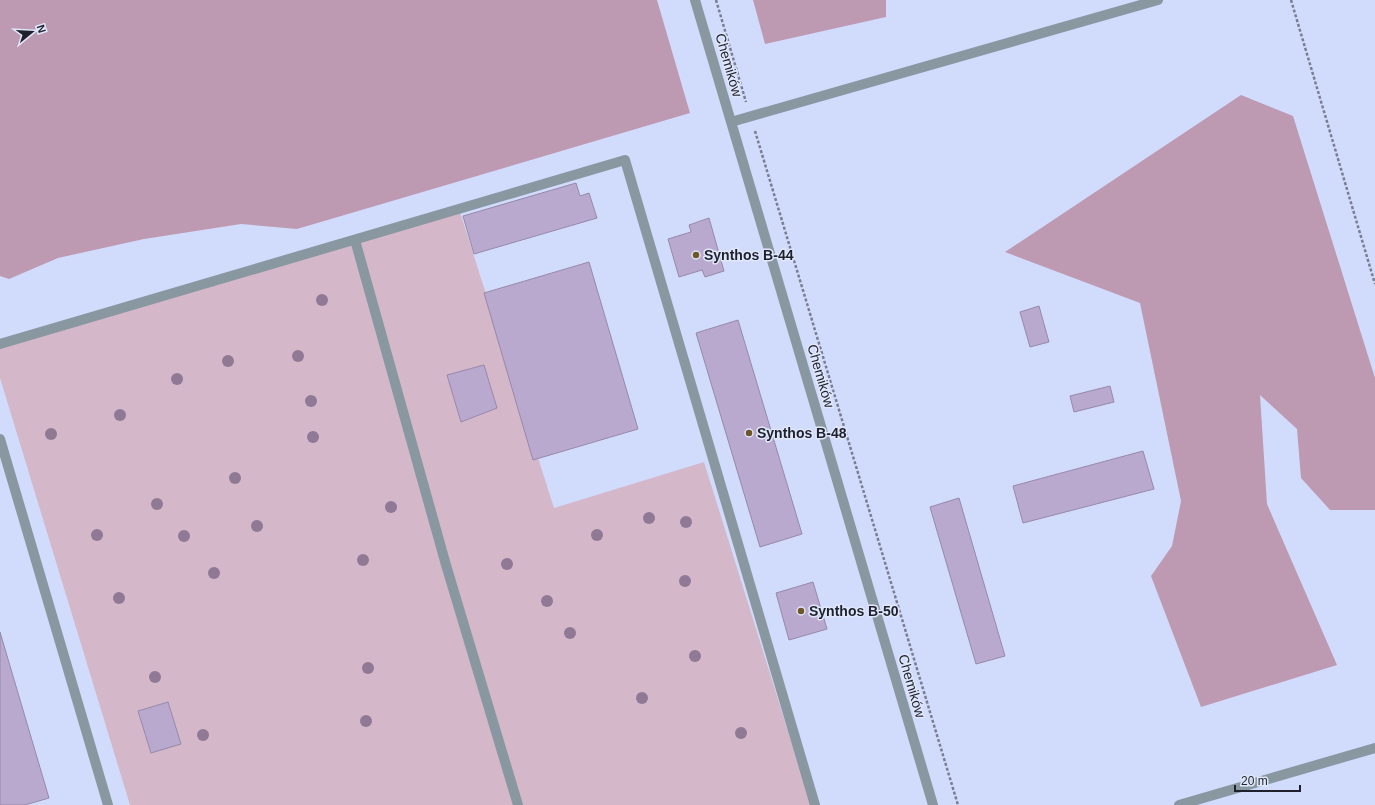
<svg xmlns="http://www.w3.org/2000/svg" width="1375" height="805" viewBox="0 0 1375 805" font-family="Helvetica,sans-serif">
	<style>
		.built { fill: #d1dcfd }
		.green { fill: #d4b8ca }
		.forest { fill: #be9ab2 }
		.building { fill: #b9a9ce; stroke: #9689a8 }
		.lines { fill: none; stroke-linecap: round; stroke-linejoin: round }
		.path { stroke: #7a7e8e; stroke-width: 2.5; stroke-dasharray: 3 2; stroke-linecap: butt }
		.minor { stroke: #8997a0; stroke-width: 10 }
		.tree { fill: #907995 }
		.poi-dot { fill: #6f5627; stroke: #e0e7fb; stroke-width: 1.5 }
		.labels { text-anchor: middle; dominant-baseline: central; stroke-width: 3; stroke-linejoin: round; paint-order: stroke }
		.street-label { font-size: 14px; fill: #1e212d; stroke: #e0e7fb }
		.poi-label { font-size: 14px; font-weight: bold; fill: #1e212d; stroke: #e0e7fb; text-anchor: start }
	</style>
	<rect width="100%" height="100%" fill="#e0e7fb"/>
	<path class="built" d="M0,0H1375V805H0Z"/>
	<path class="green" d="M460,212L554,508L704,462L811,805H130L0,378V348Z"/>
	<path class="forest" d="M0,0H657L690,113L297,229L241,224L144,239L58,258L9,279L0,276Z
		M753,0H886V17L765,44Z
		M1241,95L1293,116L1375,378V510H1330L1301,478L1297,429L1260,395L1267,504L1337,665L1201,707L1151,576L1172,546L1181,501L1140,303L1005,252Z"/>
	<path class="building" d="M576,183L580,196L589,193L597,218L474,254L463,216Z
		M709,218L724,271L705,277L702,270L679,277L668,239L691,232L689,225Z
		M589,262L638,429L533,460L484,293Z
		M1039,306L1049,342L1030,347L1020,312Z
		M738,320L802,534L760,547L696,333Z
		M484,365L497,408L461,422L447,375Z
		M1110,386L1114,402L1074,412L1070,396Z
		M1143,451L1154,489L1023,523L1013,486Z
		M959,498L1005,656L976,664L930,507Z
		M813,582L827,629L789,640L776,593Z
		M0,632L49,798L25,805H0Z
		M168,702L181,744L151,753L138,711Z"/>
	<g class="lines">
		<path class="path" d="M716,0L746,102
			M1291,0L1375,284
			M755,131L958,805"/>
		<path class="minor" d="M695,0L933,805
			M731,122L1158,0
			M355,240L446,565L518,805
			M0,344L625,160L815,805
			M0,439L108,805
			M1179,805L1375,748"/>
	</g>
	<g class="tree">
		<circle cx="322" cy="300" r="6"/>
		<circle cx="298" cy="356" r="6"/>
		<circle cx="228" cy="361" r="6"/>
		<circle cx="177" cy="379" r="6"/>
		<circle cx="311" cy="401" r="6"/>
		<circle cx="120" cy="415" r="6"/>
		<circle cx="51" cy="434" r="6"/>
		<circle cx="313" cy="437" r="6"/>
		<circle cx="235" cy="478" r="6"/>
		<circle cx="157" cy="504" r="6"/>
		<circle cx="391" cy="507" r="6"/>
		<circle cx="649" cy="518" r="6"/>
		<circle cx="686" cy="522" r="6"/>
		<circle cx="257" cy="526" r="6"/>
		<circle cx="97" cy="535" r="6"/>
		<circle cx="597" cy="535" r="6"/>
		<circle cx="184" cy="536" r="6"/>
		<circle cx="363" cy="560" r="6"/>
		<circle cx="507" cy="564" r="6"/>
		<circle cx="214" cy="573" r="6"/>
		<circle cx="685" cy="581" r="6"/>
		<circle cx="119" cy="598" r="6"/>
		<circle cx="547" cy="601" r="6"/>
		<circle cx="570" cy="633" r="6"/>
		<circle cx="695" cy="656" r="6"/>
		<circle cx="368" cy="668" r="6"/>
		<circle cx="155" cy="677" r="6"/>
		<circle cx="642" cy="698" r="6"/>
		<circle cx="366" cy="721" r="6"/>
		<circle cx="741" cy="733" r="6"/>
		<circle cx="203" cy="735" r="6"/>
	</g>
	<g class="poi-dot">
		<circle cx="696" cy="255" r="4"/>
		<circle cx="749" cy="433" r="4"/>
		<circle cx="801" cy="611" r="4"/>
	</g>
	<g class="labels">
		<g class="street-label">
			<text transform="translate(729 65) rotate(74)">Chemików</text>
			<text transform="translate(821 376) rotate(74)">Chemików</text>
			<text transform="translate(912 686) rotate(74)">Chemików</text>
		</g>
		<g class="poi-label">
			<text x="704" y="255">Synthos B-44</text>
			<text x="757" y="433">Synthos B-48</text>
			<text x="809" y="611">Synthos B-50</text>
		</g>
	</g>
	<g transform="translate(32 32) rotate(72)" stroke="#e0e7fb" stroke-width="3" paint-order="stroke">
	<path d="M0-3L7 15L0 10L-7 15Z" fill="#1e212d"/>
	<text y="-6" font-size="11" font-weight="bold" text-anchor="middle" fill="#1e212d">N</text>
	</g>
	<path d="M1235 785v6h65v-6" fill="none" stroke="#1e212d" stroke-width="2"/>
	<text x="1241" y="785" font-size="12" fill="#1e212d" stroke="#e0e7fb" stroke-width="3" paint-order="stroke">20 m</text>
</svg>
